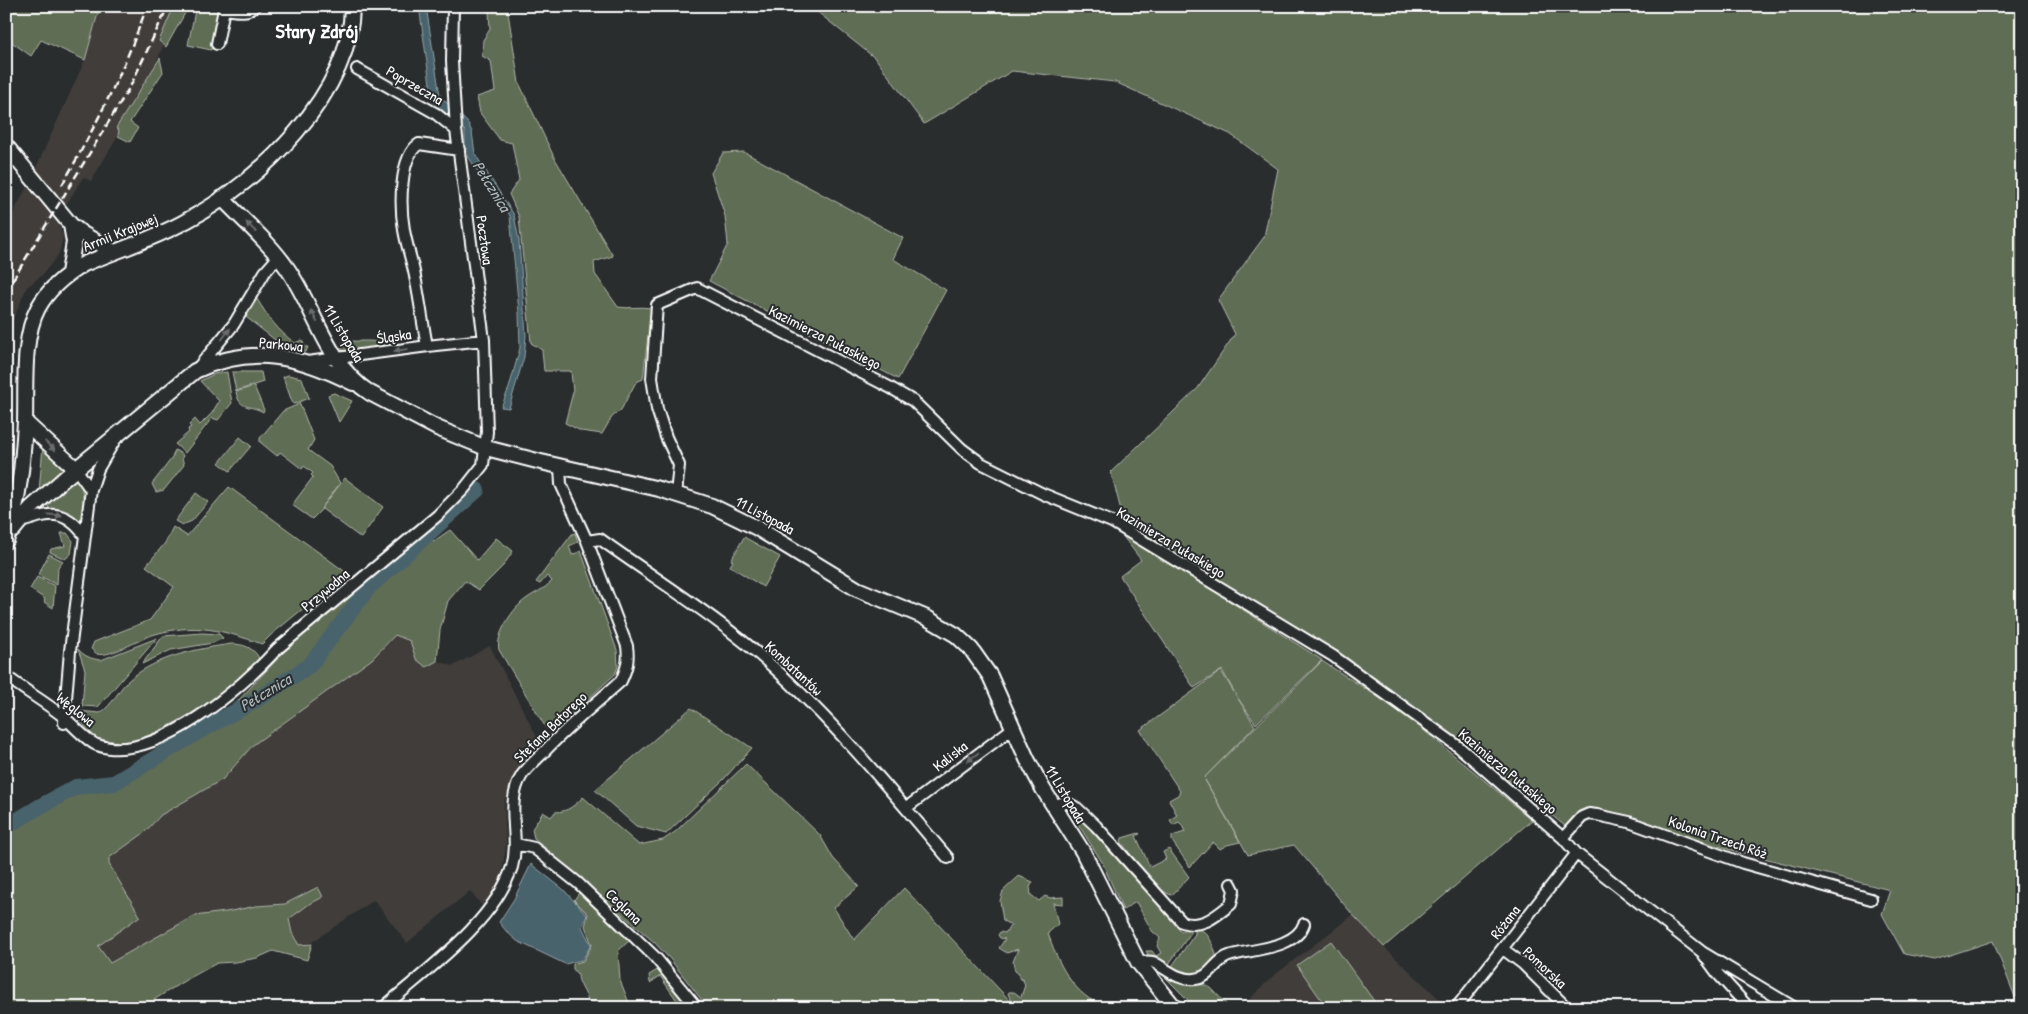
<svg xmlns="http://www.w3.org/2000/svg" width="2028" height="1014" viewBox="0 0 2028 1014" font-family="'Patrick Hand',sans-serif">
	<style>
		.built { fill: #403e3b }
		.green { fill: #606d55; stroke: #b0b6aa }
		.water { fill: #48646c; stroke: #91a2a7 }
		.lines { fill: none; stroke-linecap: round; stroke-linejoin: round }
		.river { stroke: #48646c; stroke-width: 16 }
		.minor-casing { stroke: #fff; stroke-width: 14 }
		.secondary-casing { stroke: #fff; stroke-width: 18 }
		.minor { stroke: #2a2d2e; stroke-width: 10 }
		.secondary { stroke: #2a2d2e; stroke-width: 14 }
		.rail { stroke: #fff; stroke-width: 2.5; stroke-dasharray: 8 4; stroke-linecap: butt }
		.oneway { fill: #6a6c6d }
		.labels { text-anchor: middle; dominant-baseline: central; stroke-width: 4; stroke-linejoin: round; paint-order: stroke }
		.street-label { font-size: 15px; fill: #fff; stroke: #2a2d2e }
		.water-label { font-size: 16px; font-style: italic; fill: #adb9bd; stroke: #2a2d2e }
		.district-label { font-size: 20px; font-weight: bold; fill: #fff; stroke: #2a2d2e }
	</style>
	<rect width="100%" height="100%" fill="#2a2d2e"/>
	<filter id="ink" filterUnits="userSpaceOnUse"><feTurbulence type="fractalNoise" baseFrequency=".02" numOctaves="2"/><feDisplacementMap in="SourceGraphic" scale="10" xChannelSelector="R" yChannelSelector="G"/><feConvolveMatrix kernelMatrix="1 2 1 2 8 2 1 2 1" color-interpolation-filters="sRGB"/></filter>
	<g filter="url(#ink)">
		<path class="built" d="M100,6H179L153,71L116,128L119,130L118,136L91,181L83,177L57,220L63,237L59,254L42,275L27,287L13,320L7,358V398L6,227L31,179L85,60Z
			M395,635L410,641L426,667L438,661L453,666L490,646L540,743L520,766L504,802L506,845L502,872L495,892L484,908L470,891L407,943L374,900L312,942L299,946L292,932L289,919L308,905L323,897L317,887L285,904L256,906L226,912L6,1008V1003L140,916L109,864V858L144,833L161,815L223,779L253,745L372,659Z
			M1353,915L1384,947L1449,1008H1241L1272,977Z"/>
		<path class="green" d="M14,6H100L85,60L41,40L31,56L6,38V24Z
			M174,6H189L166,47L159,41Z
			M196,6H220L211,50L188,45Z
			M485,6H507L519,83L554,157L613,256L594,262L595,274L618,307C629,309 639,306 651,308L643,379L636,382L621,410L612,417L602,434L581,431L565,423L573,392L571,371H544L542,350L531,343L519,217L509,194L519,180L512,143L500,140L480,113L477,97L495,91L491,61L482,56L483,40L490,29L489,12Z
			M810,6H2022V994L2015,997L1993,941L1935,960L1904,954L1882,914L1890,890L1728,849L1597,809L1583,810L1566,827L1462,742L1125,526L1111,472L1198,388L1235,334L1218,300L1264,237L1278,169L1230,134L1115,82L1012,71L924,124L876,59Z
			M160,58L163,72L130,122L138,128L130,142L118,136L119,130L116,128Z
			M744,152L903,238L893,259L946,290L898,379L709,281L728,244L725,216L711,173L723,153Z
			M257,299C268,317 278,331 295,343L302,340L305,347H308L306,352L273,347L275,340L246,317Z
			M344,341C358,342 384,338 392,348L346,355L341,347Z
			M227,372L232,403L218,420L212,418L185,453L175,444L189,432L188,429L191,427L189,425L195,419L200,425L212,413L219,401L200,381L214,374Z
			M232,372H261L263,382L236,391Z
			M288,375L302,378L309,398L299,402L314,440L308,450L330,466L340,483L321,509L345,478L383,507L361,538L322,509L312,519L292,505L313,477L311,475L313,473L304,466L302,469L280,452L277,456L260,442V438L283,411L297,405V403L293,404L283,377Z
			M254,386L264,410L263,412C250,404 240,411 236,392Z
			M334,393L352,401L339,422L328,395Z
			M240,437L251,446L230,471L219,463Z
			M43,446L66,467L65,470L39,491Z
			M175,450L183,455L182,458L184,465L164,490L156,492L152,484L172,458Z
			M74,479H78C86,494 83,509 81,525C72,514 63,510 49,510L47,502Z
			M229,487L347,573L272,634L262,644C222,630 195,622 152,635C140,639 109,658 97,654C97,654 91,649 91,649L94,642L150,620L174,587L146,566L165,543L173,527L187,536Z
			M196,493L208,502L192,521L182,525L175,521Z
			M450,530L477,560L496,538L513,551L503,566L479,590L465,581L448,601L440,630L437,661L426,667L416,659L410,641L395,635L372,659L253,745L223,779L161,815L144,833L109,858V864L140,916L98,946L110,963L194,916L226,912L256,906L285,904L318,887L323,897L308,905L289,919L292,933L299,945L312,944L307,960L273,951L257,958L236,962L217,963L184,981L141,1008H6V822L72,784L85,782L109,783L131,776L236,703L296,639L387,568L427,534L434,541Z
			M1118,530L1322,660L1256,724L1237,697L1222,670L1194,688L1120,576L1141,560Z
			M61,533H67L73,541L71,554L65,559L50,552L51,549L65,546Z
			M575,533L578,542L569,546L572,555L581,551L617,650L618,666L615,674L552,733L546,728L499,650C495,634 514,607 526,599C537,591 542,591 552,581L547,576L540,584L536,582L572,534Z
			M744,537L780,557L763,587L730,566L733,561L731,560Z
			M49,554L63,561L58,567L57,585L38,575Z
			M37,577L55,586L53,608L44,602L45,599L30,589Z
			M202,633L219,634L223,638L213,643L171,650L142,664L163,636Z
			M157,638L98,707L82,706L85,670L78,649C84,656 91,659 101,660Z
			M231,644C243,644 253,647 259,658L258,665C233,690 147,747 112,744C106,744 99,741 93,739L79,717L68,712V710L100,713C113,705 119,688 130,679C158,656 197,649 231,644Z
			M1322,661L1403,713L1532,820L1384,947L1353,915L1294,845L1248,855L1205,780L1240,842L1227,845L1220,849L1213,842L1190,867L1172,841V836L1185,832L1182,825L1179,822L1173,825L1170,820L1177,815L1169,800L1178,795L1180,791L1140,730L1221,671L1255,726L1204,778Z
			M691,708L752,748L724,779L666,834L636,826L595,790Z
			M746,764L820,835L833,858L859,886L834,908L854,940L904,888L1014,1005L1008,994L1009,992H1014L1021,997L1025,985L1023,980L1019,978V974L1015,971L1013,962L1018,949L1007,953L999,948L1005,939L1000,938L998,935L1000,932L1005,933L1011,925L1003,921L1000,901L1003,891L1019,876L1033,882L1030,887L1031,895L1039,901L1045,896L1050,898L1063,897V904L1053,903L1058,924L1048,933C1056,958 1069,987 1093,1001C1098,1004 1105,1004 1111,1008H708L670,959L654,942L534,838L532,829L543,812L551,817L555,812C568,812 575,805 583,797L639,845L663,840L675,832Z
			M1068,808L1083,818L1163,907L1181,932L1190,926V934L1166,968L1149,956L1146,951H1152L1156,956L1161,953L1157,946L1160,938L1152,931L1136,902L1123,910L1102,862Z
			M1139,833L1140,834L1136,836L1150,867L1166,859L1163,852L1169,849L1189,877L1172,895C1157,893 1132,855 1121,842L1122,838Z
			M581,890L630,940L618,951L620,980L631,1008H600V1005L588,1001C586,992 578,984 578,975L573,969V964L583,961L592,945L585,926L588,914L574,900Z
			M1195,927C1211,932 1213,946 1218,961L1194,977L1170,969L1195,934Z
			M1331,941L1379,1008H1327L1297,965Z
			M659,969L673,984L690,1008H682L660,976L650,983L649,975Z
			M1157,969L1191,984L1205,985L1211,988L1230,1008H1196Z"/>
		<path class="water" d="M419,6H426L440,96L468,123L472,132L475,154L514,215L519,241L526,336L524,357L509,408L501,407L509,388L520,348L519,312L510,216L506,209L491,193L468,156L465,144V131L435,103L431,91Z
			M531,864L563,889L587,915L582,927L591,945L582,960L565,964L517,941L506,931L499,922L514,899Z"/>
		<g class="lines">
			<path class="river" d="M6,827L39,807L76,787L114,783L200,731L258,699L310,665L369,587L477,490"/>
			<defs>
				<path id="minor" d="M217,44L224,9C234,10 247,14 255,6
					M357,69L435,113L456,130
					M427,346C422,320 419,293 413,267C410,255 406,242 404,230C400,207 399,157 419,144L459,150
					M307,362L436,345L484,340
					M197,369L234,324L265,272L279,256
					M76,469L91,490
					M676,494L679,465L666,437L657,409L652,378L657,305L697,288L889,387L913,401L962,449L981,463L1043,494L1112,522L1333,656L1459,747L1563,838L1577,854L1702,952L1795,1008
					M19,523C48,513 64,507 85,536
					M587,541L600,539C657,580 719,618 771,665C836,724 892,792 948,858
					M6,676C25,691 47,703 65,718C73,725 88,742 97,745C153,765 242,688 277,649L437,516L464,489L483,465L487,432L484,340L456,130L452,61L453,6
					M64,723L70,651L91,490L98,469L115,440
					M1054,807L1061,803H1068L1077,808L1096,826L1182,922C1202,929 1216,916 1231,904L1234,890L1231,884
					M906,808L1013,728
					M1563,838L1582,817L1589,814L1597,815L1629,822L1743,863L1871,899
					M516,844L534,848L578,883L655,957L697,1008
					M1503,949L1523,964L1567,1008
					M1704,955L1718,974L1749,1008
					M1138,962C1143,962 1149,961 1153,962C1167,969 1178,981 1195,979C1211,978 1215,960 1229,956C1250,949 1296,949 1304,924
					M383,1008C426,970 494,923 512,867C521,836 504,804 522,775C528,767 536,760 543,753C567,727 595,704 621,681C627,668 629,660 627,646L587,541L561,484L560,467
					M1456,1008L1576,854"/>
				<path id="secondary" d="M6,146L71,225L83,234L114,252
					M222,198C244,221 269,242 287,268C315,308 327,366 370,393L437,428L486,448L541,462L659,489L712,506L757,528L857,589L927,618L956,635L971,649L990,676L1027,759L1043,789L1083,852L1138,962L1175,1008
					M69,273L74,242L71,225
					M25,422L76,469
					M13,530L31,508L65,478L195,371C252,344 300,356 353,383
					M6,541C19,502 23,462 25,421C26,387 22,338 38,308C49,288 65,275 84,264C118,250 154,239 186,221C258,183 352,94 352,6"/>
			</defs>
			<use href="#minor" class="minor-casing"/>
			<use href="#secondary" class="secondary-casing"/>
			<use href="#minor" class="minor"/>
			<use href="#secondary" class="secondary"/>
			<path class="rail" d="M62,185C95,127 125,69 147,6
				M6,291L131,85L168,6"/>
		</g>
		<defs><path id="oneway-solid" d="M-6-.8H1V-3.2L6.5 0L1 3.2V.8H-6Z" transform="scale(1.25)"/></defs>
		<g class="oneway">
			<use href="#oneway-solid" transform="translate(251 227) rotate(-135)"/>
			<use href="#oneway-solid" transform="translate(314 316) rotate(-117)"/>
			<use href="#oneway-solid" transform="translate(226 334) rotate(-53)"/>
			<use href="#oneway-solid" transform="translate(401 350) rotate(172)"/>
			<use href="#oneway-solid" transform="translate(50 446) rotate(43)"/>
			<use href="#oneway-solid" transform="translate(55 515) rotate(4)"/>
			<use href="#oneway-solid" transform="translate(973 757) rotate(142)"/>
		</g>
	</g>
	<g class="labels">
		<g class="street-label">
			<text transform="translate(415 85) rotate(30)">Poprzeczna</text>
			<text transform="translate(120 232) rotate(-22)">Armii Krajowej</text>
			<text transform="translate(485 240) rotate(82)">Pocztowa</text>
			<text transform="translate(344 333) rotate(59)">11 Listopada</text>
			<text transform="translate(394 336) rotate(-8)">Śląska</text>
			<text transform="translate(825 337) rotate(27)">Kazimierza Pułaskiego</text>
			<text transform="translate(281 344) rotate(6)">Parkowa</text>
			<text transform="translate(765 515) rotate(28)">11 Listopada</text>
			<text transform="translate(1171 542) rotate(31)">Kazimierza Pułaskiego</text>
			<text transform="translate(325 590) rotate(-40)">Przywodna</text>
			<text transform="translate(794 668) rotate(43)">Kombatantów</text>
			<text transform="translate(76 709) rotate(39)">Węglowa</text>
			<text transform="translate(550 727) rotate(-44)">Stefana Batorego</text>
			<text transform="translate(950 756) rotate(-38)">Kaliska</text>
			<text transform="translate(1508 771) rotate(40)">Kazimierza Pułaskiego</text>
			<text transform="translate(1066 794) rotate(59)">11 Listopada</text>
			<text transform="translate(1718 837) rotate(19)">Kolonia Trzech Róż</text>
			<text transform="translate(624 906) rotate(44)">Ceglana</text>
			<text transform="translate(1505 922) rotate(-52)">Różana</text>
			<text transform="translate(1545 967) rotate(43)">Pomorska</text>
		</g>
		<g class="water-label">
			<text transform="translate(492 186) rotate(58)">Pełcznica</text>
			<text transform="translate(265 692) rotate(-31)">Pełcznica</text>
		</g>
		<g class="district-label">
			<text x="317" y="30">Stary Zdrój</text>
		</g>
	</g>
	<rect width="2028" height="1014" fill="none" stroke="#2a2d2e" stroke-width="25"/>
	<rect x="12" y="12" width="2003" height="989" fill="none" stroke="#fff" stroke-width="2" filter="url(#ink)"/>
</svg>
